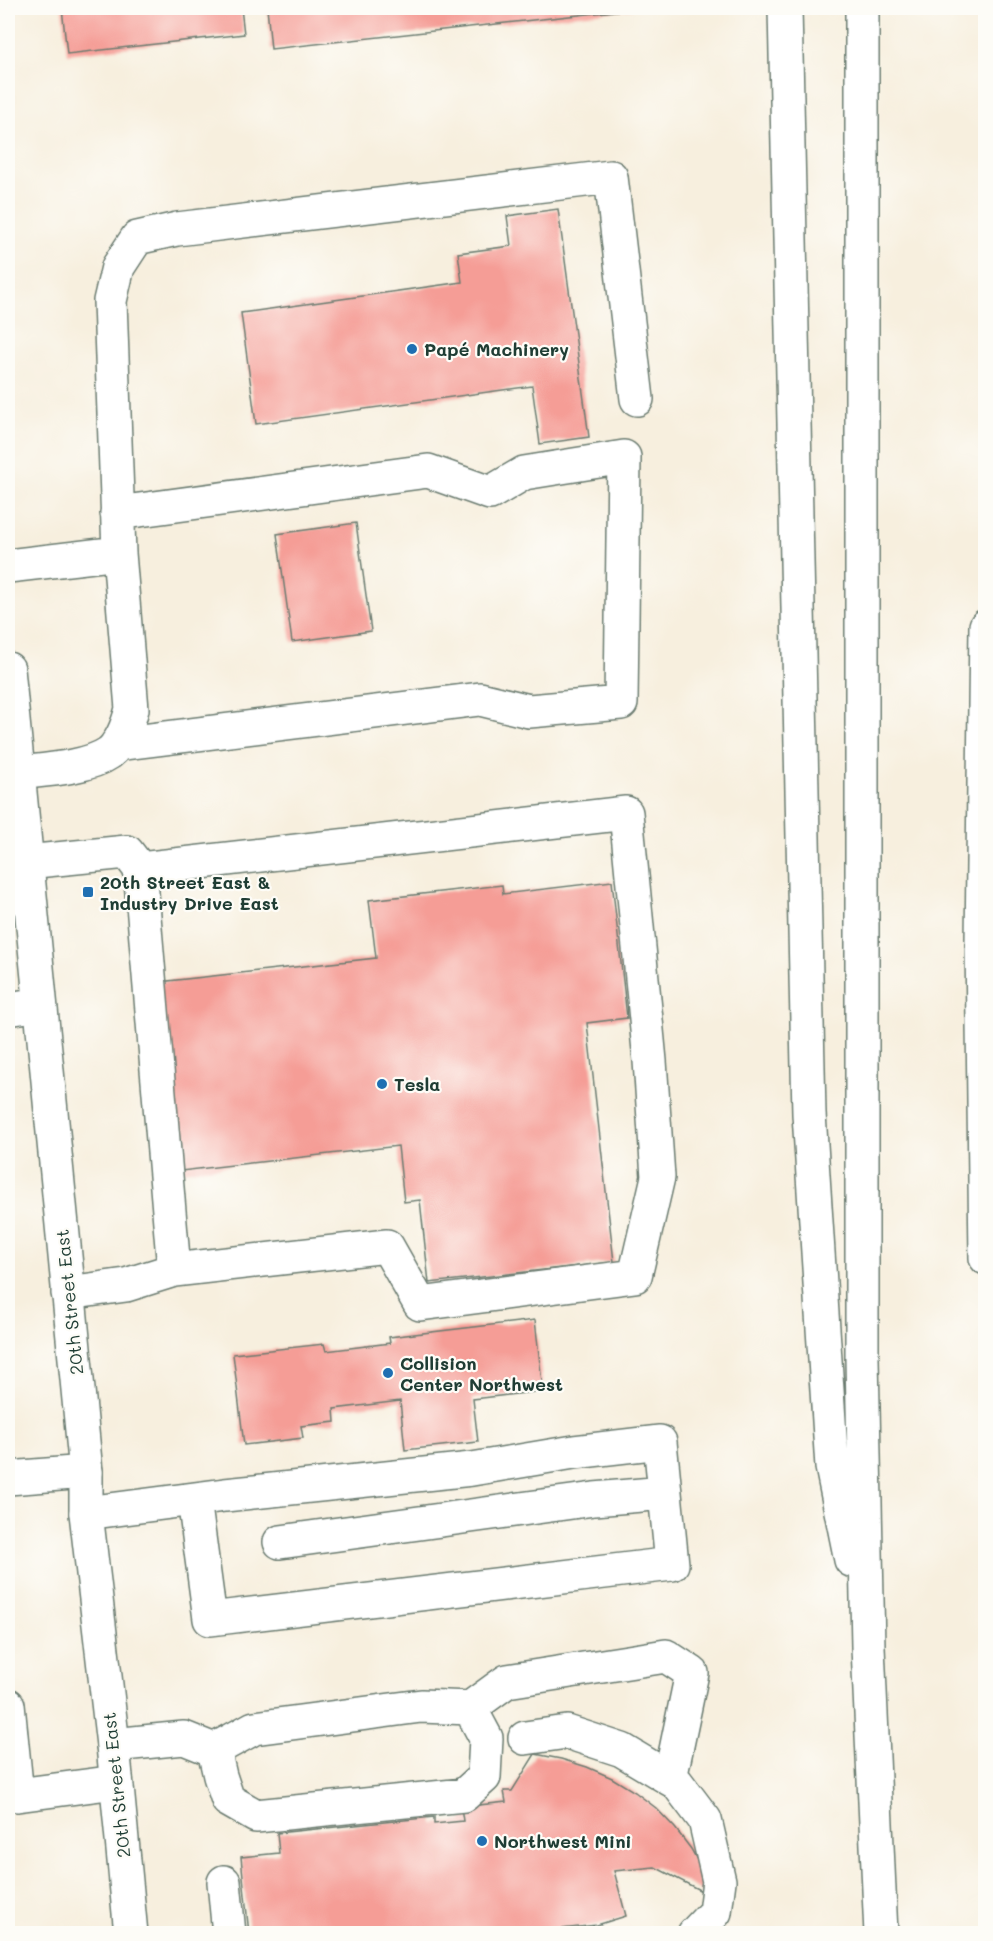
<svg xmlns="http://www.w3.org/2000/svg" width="993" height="1941" viewBox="0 0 993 1941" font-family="Mali,sans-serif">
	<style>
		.building { fill: #f59d96 }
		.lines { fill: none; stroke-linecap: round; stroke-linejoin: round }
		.minor-casing { stroke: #6b7b70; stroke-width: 36 }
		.major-casing { stroke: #6b7b70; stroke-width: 36 }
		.highway-casing { stroke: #6b7b70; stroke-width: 36 }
		.minor { stroke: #fff; stroke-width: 33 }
		.major { stroke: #fff; stroke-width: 33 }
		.highway { stroke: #fff; stroke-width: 33 }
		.poi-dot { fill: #1f6fb2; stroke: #fdfcf7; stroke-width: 2 }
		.labels { text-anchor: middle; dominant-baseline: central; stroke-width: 4.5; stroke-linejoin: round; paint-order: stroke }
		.poi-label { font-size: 18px; font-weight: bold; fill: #1f3d34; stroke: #fdfcf7; text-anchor: start }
		.street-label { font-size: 18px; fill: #1f3d34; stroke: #fdfcf7 }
	</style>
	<rect width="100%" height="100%" fill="#fdfcf7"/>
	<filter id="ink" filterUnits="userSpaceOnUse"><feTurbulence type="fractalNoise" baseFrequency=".0167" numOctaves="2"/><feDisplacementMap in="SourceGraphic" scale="12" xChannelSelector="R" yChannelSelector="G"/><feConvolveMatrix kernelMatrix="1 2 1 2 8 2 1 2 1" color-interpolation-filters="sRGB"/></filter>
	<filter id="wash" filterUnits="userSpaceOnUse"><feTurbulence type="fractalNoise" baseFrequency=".008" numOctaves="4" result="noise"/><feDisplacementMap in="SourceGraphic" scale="24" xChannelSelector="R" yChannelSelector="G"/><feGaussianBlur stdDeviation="1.35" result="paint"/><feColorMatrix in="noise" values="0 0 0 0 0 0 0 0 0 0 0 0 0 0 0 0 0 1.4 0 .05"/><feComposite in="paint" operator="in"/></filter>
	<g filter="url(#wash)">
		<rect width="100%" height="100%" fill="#f7efde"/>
		<g id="blocks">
			<path class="building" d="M62,8H241L244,34L67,54Z
				M267,8H633V9L271,49Z
				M558,209L589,437L540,444L532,386L256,424L241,313L462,282L458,253L511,246L507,216Z
				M356,523L371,631L292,642L277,534Z
				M612,881L627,1018L587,1023L614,1262L429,1283L420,1200L404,1202L398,1146L181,1171L159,982L376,958L369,900L502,885L503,894Z
				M535,1320L543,1391L473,1399L478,1442L405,1450L400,1401L334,1409L335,1422L301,1426L303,1438L244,1445L233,1354L324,1344L326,1351L390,1343L389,1337Z
				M535,1754L561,1759L587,1767L612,1778L635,1792L656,1808L675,1828L691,1849L704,1873L715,1898L655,1867L614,1871L626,1916L597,1925L516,1934H249L241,1857L279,1853L277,1833L434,1817V1824L463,1821L461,1807L506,1802L504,1791H512Z"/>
		</g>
	</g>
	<g filter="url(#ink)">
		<use href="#blocks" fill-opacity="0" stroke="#6b7b70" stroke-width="1.5"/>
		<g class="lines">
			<defs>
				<path id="minor" d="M117,513L428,471L490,493L524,473L624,457L621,703L529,711L480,699L117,744
					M8,566L119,553L110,301L118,267L137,238L177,229L611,177L637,399
					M18,773C44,770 87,768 109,753C122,743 128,724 132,709L119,553
					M26,862L127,852L140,869L174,1270
					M8,1009L40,1004
					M68,1293L126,1285L174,1270L387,1246L420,1304L635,1276L658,1177L650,1061L626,813L140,869
					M8,1478L86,1472
					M86,1513L225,1495L472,1469L574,1452L660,1442L672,1564L210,1619L194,1499
					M280,1542L594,1499L665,1493
					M8,1705L17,1795L116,1782
					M525,1738L567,1732L622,1750L677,1783L705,1820L719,1881L715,1912L694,1934
					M113,1745L184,1738L214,1750
					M214,1750L254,1728L421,1706L470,1708L507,1681L666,1656L692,1673L670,1779
					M214,1750L220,1776L228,1800L256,1816L464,1795L484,1777L486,1738L470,1708
					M224,1882L229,1934"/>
				<path id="major" d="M8,669L86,1472V1513L113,1745L131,1934"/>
				<path id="highway" d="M785,8L809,1114L832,1467L851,1560
					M862,8V1358L868,1647L881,1934
					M986,626L982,943L986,1258"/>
			</defs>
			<use href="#minor" class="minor-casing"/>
			<use href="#major" class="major-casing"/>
			<use href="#highway" class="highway-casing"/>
			<use href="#minor" class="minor"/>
			<use href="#major" class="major"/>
			<use href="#highway" class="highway"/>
		</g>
	</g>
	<g class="poi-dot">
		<circle cx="412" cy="349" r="6"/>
		<rect x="82" y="886" width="12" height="12" rx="3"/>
		<circle cx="382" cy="1084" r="6"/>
		<circle cx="388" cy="1373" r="6"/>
		<circle cx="482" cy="1841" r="6"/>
	</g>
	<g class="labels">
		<g class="poi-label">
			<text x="424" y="349">Papé Machinery</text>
			<text x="100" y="882">20th Street East &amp;<tspan x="100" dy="21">Industry Drive East</tspan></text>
			<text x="394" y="1084">Tesla</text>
			<text x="400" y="1363">Collision<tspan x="400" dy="21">Center Northwest</tspan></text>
			<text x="494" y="1841">Northwest Mini</text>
		</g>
		<g class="street-label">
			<text transform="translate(69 1302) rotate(-96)">20th Street East</text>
			<text transform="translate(116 1785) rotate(-96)">20th Street East</text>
		</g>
	</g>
	<rect width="993" height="1941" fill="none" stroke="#fdfcf7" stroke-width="30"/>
</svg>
